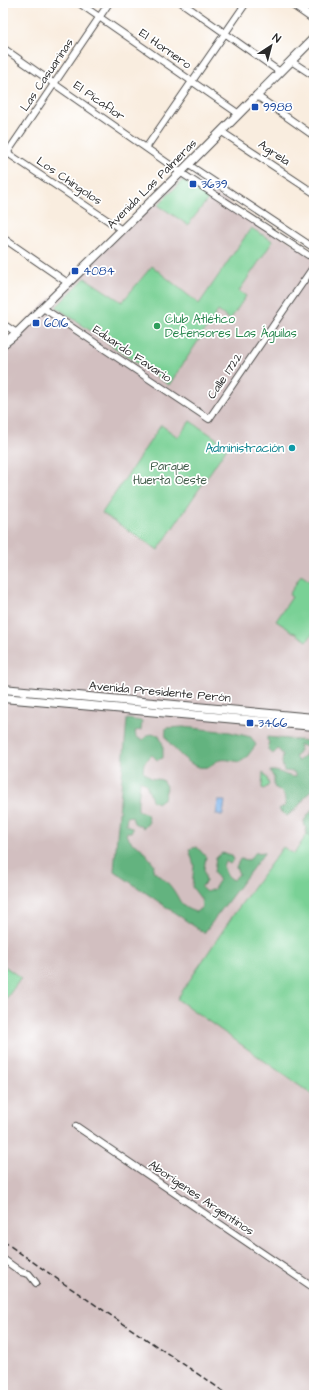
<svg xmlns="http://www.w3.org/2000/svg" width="317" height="1398" viewBox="0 0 317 1398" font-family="'Architects Daughter',sans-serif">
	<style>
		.industrial { fill: #d2bfc0 }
		.green { fill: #7ad196; stroke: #527e60 }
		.forest { fill: #63b37f; stroke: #476f55; fill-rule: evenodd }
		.water { fill: #7bb2ea; stroke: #536e8a }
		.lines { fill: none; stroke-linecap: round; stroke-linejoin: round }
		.minor-casing { stroke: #4a4846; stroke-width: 8 }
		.major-casing { stroke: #4a4846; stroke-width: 10 }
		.minor { stroke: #fff; stroke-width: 6 }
		.major { stroke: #fff; stroke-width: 8 }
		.rail { stroke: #2b2b2b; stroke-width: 1.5; stroke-dasharray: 6 3; stroke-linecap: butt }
		.transit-dot { fill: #1a4fb4; stroke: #fff; stroke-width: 1.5 }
		.leisure-dot { fill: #2e9e5b; stroke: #fff; stroke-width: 1.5 }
		.culture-dot { fill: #0f9aa8; stroke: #fff; stroke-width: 1.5 }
		.labels { text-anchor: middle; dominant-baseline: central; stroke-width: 3.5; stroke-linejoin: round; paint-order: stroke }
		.street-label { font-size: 12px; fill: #2b2b2b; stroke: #fff }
		.transit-label { font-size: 12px; fill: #164399; stroke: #fff; text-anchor: start }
		.leisure-label { font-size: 12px; fill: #27864d; stroke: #fff; text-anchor: start }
		.culture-label { font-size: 12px; fill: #0d838f; stroke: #fff; text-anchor: end }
		.park-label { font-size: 12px; fill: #435d4b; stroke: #fff }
	</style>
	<rect width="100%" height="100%" fill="#fff"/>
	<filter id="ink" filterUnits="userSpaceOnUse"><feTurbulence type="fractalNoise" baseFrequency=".025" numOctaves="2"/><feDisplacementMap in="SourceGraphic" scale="8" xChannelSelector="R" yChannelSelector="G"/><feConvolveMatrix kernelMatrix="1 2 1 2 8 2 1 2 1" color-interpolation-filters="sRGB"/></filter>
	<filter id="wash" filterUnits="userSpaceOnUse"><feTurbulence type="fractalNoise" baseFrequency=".012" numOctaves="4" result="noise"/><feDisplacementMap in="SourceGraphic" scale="16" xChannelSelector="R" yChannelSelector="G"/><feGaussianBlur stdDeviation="0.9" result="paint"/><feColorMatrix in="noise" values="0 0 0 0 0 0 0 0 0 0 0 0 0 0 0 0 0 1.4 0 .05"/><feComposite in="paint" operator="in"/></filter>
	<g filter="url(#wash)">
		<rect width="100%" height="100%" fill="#f9eddf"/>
		<path class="industrial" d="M181,172L314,257V1395H3V344Z"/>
		<path class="green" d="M183,180L209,198L188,225L158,205Z
			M251,228L273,241L239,291L246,296L230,320L218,311L169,385L56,307L85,278L122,302L152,266L199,304Z
			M190,421L228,446L158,550L102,513L161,425L178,437Z
			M301,575L314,584V632L307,641L276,621L292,597L289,595Z
			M263,772L267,778L269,785L264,789L262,788Z
			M314,807V1096L177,999L234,914L283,847L294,854L307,834L304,821Z
			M3,965L21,978L3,1003Z"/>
		<path class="forest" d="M127,719L142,721L141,730L135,731L136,737L142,740L150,734L159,735L163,745V758L157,760L152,755L144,763L143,771L151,778L162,780L167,788L164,798L157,803L152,800L146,784L140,780C140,791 137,800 138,810L147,814L149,822L144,828L134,823L132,816L127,817L126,824L133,829L131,832H127L126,835L132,843L141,848L154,864L153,871C161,876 169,883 174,891C182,903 180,907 196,912L202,907L201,899L192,887L194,865L189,849L197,847L206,857L204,869L206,882L201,887L206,892L214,889L219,881L214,872L216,858L222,853L232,855L234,860L230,864L225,861L223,866L227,877L233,880L239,874L236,867L240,859L249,860L255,853L265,852L204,933L114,871Z
			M183,727L230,732L251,737L256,745L246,758L240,762C227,760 219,756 210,767C206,767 201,768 198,767C188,764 170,746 166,737C165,734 166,731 166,728Z
			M267,737L308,741L311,744L310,746L314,747V786L297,808L287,816L281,812L279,809L285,806C286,795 283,792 274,787V778L270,771C282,770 285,777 296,777L294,772L284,771L282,763L283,755L278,749L273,754L268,750L269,742L267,740ZM299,745L309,747L305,756L298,761L295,757L300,750Z
			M314,807V839L307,834L304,821Z"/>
		<path class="water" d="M218,801H225L223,815H216Z"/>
	</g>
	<g filter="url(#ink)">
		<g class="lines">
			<defs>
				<path id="minor" d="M79,3L239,114
					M182,3L280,72
					M3,48L186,176L308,255L314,257
					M291,61L314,76
					M257,96L314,136
					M222,132L314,193
					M146,148L246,3
					M3,150L122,230
					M3,159L109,3
					M189,165L314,248
					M3,238L68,283
					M43,308L209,419L314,266
					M3,324L17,333
					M76,1126L314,1288
					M3,1259L21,1272L29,1274L36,1283"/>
				<path id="major" d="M291,3L314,19
					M3,344L17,333L181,172L314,38
					M3,689L314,718
					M3,698L314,726"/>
			</defs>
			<use href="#minor" class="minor-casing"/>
			<use href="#major" class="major-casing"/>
			<use href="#minor" class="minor"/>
			<use href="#major" class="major"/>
			<path class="rail" d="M3,1241L63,1283L229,1395"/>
		</g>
	</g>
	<g class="transit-dot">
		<rect x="251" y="103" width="8" height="8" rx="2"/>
		<rect x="189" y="180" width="8" height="8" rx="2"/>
		<rect x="71" y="267" width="8" height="8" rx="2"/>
		<rect x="32" y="319" width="8" height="8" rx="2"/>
		<rect x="246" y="719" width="8" height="8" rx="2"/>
	</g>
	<circle class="leisure-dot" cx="157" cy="326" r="4"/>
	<circle class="culture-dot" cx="292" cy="448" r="4"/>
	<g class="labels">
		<g class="street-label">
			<text transform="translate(165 49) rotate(35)">El Hornero</text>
			<text transform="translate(47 75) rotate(-56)">Las Casuarinas</text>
			<text transform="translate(99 101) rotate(35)">El Picaflor</text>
			<text transform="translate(274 153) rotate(34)">Agrela</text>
			<text transform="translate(69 181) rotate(34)">Los Chingolos</text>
			<text transform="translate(152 184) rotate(-45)">Avenida Las Palmeras</text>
			<text transform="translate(132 354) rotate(34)">Eduardo Favario</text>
			<text transform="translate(225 376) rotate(-56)">Calle 1722</text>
			<text transform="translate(160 692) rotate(5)">Avenida Presidente Perón</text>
			<text transform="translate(201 1198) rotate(34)">Aborígenes Argentinos</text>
		</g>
		<g class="transit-label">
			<text x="263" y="107">9988</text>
			<text x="201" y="184">3639</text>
			<text x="83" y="271">4084</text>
			<text x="44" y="323">6016</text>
			<text x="258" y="723">3466</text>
		</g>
		<g class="leisure-label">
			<text x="165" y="319">Club Atlético<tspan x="165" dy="14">Defensores Las Águilas</tspan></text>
		</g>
		<g class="culture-label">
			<text x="284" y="448">Administración</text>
		</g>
		<g class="park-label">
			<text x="170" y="466">Parque<tspan x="170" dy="14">Huerta Oeste</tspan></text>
		</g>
	</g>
	<rect width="317" height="1398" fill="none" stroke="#fff" stroke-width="16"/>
	<g transform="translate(271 46) rotate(36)" stroke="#ffffff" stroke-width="3" paint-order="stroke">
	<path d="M0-3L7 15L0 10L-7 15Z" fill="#2b2b2b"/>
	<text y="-6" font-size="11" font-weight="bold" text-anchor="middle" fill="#2b2b2b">N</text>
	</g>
</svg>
